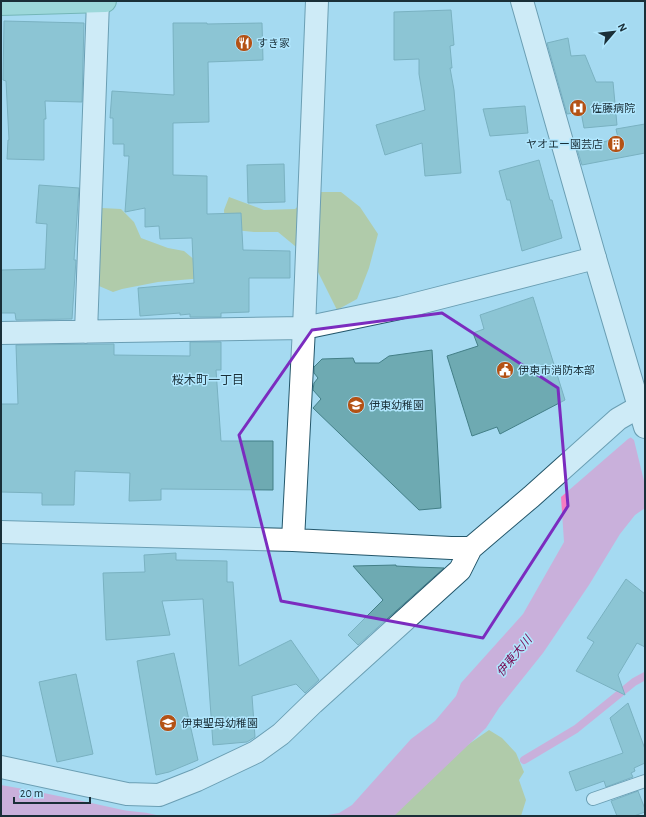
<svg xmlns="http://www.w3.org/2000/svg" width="646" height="817" viewBox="0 0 646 817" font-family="'Alegreya Sans','Noto Sans JP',sans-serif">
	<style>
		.green { fill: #bcb856 }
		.water { fill: #f47dc1 }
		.pier { fill: #a5daf1 }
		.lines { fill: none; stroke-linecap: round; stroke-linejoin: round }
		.stream { stroke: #f47dc1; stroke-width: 8 }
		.building { fill: #6eaab2; stroke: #437f87 }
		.service-casing { stroke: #23566a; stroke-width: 14 }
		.minor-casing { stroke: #23566a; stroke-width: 24 }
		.tertiary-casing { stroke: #23566a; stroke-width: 24 }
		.primary-casing { stroke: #378a73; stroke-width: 24 }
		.service { stroke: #fff; stroke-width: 12 }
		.minor { stroke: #fff; stroke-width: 22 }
		.tertiary { stroke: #fff; stroke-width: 22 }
		.primary { stroke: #91d6be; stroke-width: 22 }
		.marked { fill: none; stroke: #7b2cbf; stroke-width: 3; stroke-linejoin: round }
		.labels { text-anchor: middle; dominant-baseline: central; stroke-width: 3; stroke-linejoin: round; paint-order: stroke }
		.poi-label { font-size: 11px; fill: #1a2f38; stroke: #b1e7fe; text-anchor: start }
		.neighbourhood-label { font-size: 12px; fill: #1a2f38; stroke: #b1e7fe }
		.water-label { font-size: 12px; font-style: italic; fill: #7a0d55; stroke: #b1e7fe }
	</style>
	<rect width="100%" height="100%" fill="#a5daf1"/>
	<path class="green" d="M314,192H341L360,207L378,234L369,268L357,299L337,310L312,260L278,232H254L225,229L224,210L229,197L264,210L295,209Z
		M102,208L121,209L134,222L141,238L168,248L184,251L215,277L158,282L122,289L113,292L99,286L100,229Z
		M489,730L502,738L516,753L524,772L519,780L526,800L521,816H381L446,760Z"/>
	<path class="water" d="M645,429V508L635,515L620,534L589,585L543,653L499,708L486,728L394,816H322L339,813L352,805L411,739L435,721L456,696L461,683L523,614L564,542L561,497L628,439Z
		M1,785C42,792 82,801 123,810C135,812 148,812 160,816H1Z"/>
	<path class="pier" d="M645,427V485L634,440L629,436Z"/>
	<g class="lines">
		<path class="stream" d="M524,760L576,729L634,682L645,676"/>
	</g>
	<path class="building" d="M451,10L454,45L450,46L452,68H450L454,90L461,173L425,176L422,143L385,155L376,125L425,110L419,74V59L394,60V12Z
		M4,21L84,23L82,102L45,101L46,119H44V160L7,159L8,140H9L6,81L3,80Z
		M173,23H207V24L262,23L263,60L208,62L209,122L173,123V175L207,176V214L241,213L243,250L290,251V278H249V312L221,313V317H190V314L180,315V313L140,316L138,288L194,283L192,238L160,239L159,226L145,227V208L125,212L129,156H124V144H113V118H110L112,91L174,95Z
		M568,38L571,56L585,55L596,82H613L617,125L584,128L581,112L567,114L547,43Z
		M525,106L528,133L490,136L483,109Z
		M645,124V153L582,165L577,149L618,138L616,129Z
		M539,160L550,200H552L562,238L522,251L510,200H507L499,171Z
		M284,164L285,202L248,203L247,165Z
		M39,185L79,188L74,260H76L72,319L16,320L15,313H1V270L45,269L47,224L36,223Z
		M533,297L565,400L500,434L497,427L472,436L447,356L478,346L473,333L484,329L480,315Z
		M190,342H221V370H216L221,441H273V490L161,489V500L129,501L130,473L75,471L74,505H42V493L1,492V404H18L16,345L114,344V355L190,356Z
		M432,350L441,508L419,510L313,408L321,399L313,390L314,383L318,378L314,373V367L322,359L353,358L355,363H379L389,356Z
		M176,553V560L227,561V582H233L239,666L291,640L319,680L305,693L296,684L252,696L255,737L247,742L213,745L203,599L162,601L170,635L106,640L103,573L145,572L144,555Z
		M396,565V566L416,567L444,568L358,645L348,635L383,600L353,566Z
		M626,579L645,594V647L637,643L618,675L625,695L576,671L594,642L587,638Z
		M174,653L198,760L169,772L156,775L137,661Z
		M76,674L93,754L57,762L39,682Z
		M628,703L645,749V763L634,768L635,771L631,773L633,777L606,787L604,781L576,791L569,772L623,753L610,718Z
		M638,791L645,809V812L634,816H617L611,801Z"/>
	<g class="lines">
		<defs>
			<path id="service" d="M593,799L645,781"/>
			<path id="minor" d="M86,332L98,1
				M1,333L304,328L400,308L595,258
				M1,532L293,540L451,548H471L531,497L618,419L639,407
				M293,540L304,328L317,1
				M1,767L127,794L159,795L197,780L256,752L281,734L313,703L460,570L471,548"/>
			<path id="tertiary" d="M522,1L595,258L645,427"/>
			<path id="primary" d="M1,4L105,1"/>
		</defs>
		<use href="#service" class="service-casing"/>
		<use href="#minor" class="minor-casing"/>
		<use href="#tertiary" class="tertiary-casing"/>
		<use href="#primary" class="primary-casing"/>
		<use href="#service" class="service"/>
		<use href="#minor" class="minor"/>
		<use href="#tertiary" class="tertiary"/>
		<use href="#primary" class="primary"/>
	</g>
	<path d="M0 0H646V817H0ZM442,313L558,388L568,506L483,638L281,601L239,435L312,330Z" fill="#a5daf1" fill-opacity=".55" fill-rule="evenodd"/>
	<path class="marked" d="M442,313L558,388L568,506L483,638L281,601L239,435L312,330Z"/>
	<defs>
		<symbol id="restaurant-disc" viewBox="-11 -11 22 22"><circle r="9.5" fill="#b45215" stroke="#b1e7fe"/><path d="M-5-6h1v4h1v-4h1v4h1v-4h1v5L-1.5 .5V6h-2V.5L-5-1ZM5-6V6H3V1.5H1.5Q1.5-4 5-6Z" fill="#fff"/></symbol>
		<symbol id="hospital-disc" viewBox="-11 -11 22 22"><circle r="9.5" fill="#b45215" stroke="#b1e7fe"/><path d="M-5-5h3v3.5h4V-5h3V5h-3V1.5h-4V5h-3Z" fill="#fff"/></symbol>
		<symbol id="building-disc" viewBox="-11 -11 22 22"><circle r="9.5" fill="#b45215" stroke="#b1e7fe"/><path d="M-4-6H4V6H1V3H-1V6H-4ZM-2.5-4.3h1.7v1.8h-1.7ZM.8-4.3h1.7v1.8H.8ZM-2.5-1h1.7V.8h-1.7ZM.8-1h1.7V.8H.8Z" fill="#fff"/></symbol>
		<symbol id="civic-disc" viewBox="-11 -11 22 22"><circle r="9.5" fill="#b45215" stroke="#b1e7fe"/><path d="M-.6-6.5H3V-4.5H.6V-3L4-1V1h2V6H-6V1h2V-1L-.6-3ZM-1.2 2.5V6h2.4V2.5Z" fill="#fff"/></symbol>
		<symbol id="school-disc" viewBox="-11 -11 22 22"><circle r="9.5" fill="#b45215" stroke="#b1e7fe"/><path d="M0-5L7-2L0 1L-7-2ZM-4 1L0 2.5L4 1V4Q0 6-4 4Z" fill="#fff"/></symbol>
	</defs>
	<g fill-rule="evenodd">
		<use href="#restaurant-disc" x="234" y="33" width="20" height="20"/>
		<use href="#hospital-disc" x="568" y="98" width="20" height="20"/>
		<use href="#building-disc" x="606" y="134" width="20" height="20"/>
		<use href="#civic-disc" x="495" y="360" width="20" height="20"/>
		<use href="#school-disc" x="346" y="395" width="20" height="20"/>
		<use href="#school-disc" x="158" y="713" width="20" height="20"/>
	</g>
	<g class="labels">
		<g class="poi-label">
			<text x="257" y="43">すき家</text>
			<text x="591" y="108">佐藤病院</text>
			<text x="603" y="144" text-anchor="end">ヤオエー園芸店</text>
			<text x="518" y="370">伊東市消防本部</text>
			<text x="369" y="405">伊東幼稚園</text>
			<text x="181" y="723">伊東聖母幼稚園</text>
		</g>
		<g class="neighbourhood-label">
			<text x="208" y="380">桜木町一丁目</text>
		</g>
		<g class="water-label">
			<text transform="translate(514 656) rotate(-51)">伊東大川</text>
		</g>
	</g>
	<rect width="646" height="817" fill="none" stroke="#1a2f38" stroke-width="4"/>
	<g transform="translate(614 32) rotate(62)" stroke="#b1e7fe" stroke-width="3" paint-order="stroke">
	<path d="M0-3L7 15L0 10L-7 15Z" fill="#1a2f38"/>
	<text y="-6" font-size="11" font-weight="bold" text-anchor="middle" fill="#1a2f38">N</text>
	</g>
	<path d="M14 797v6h76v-6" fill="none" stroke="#1a2f38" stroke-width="2"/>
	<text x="20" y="797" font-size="12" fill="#1a2f38" stroke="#b1e7fe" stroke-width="3" paint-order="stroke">20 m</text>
</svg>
